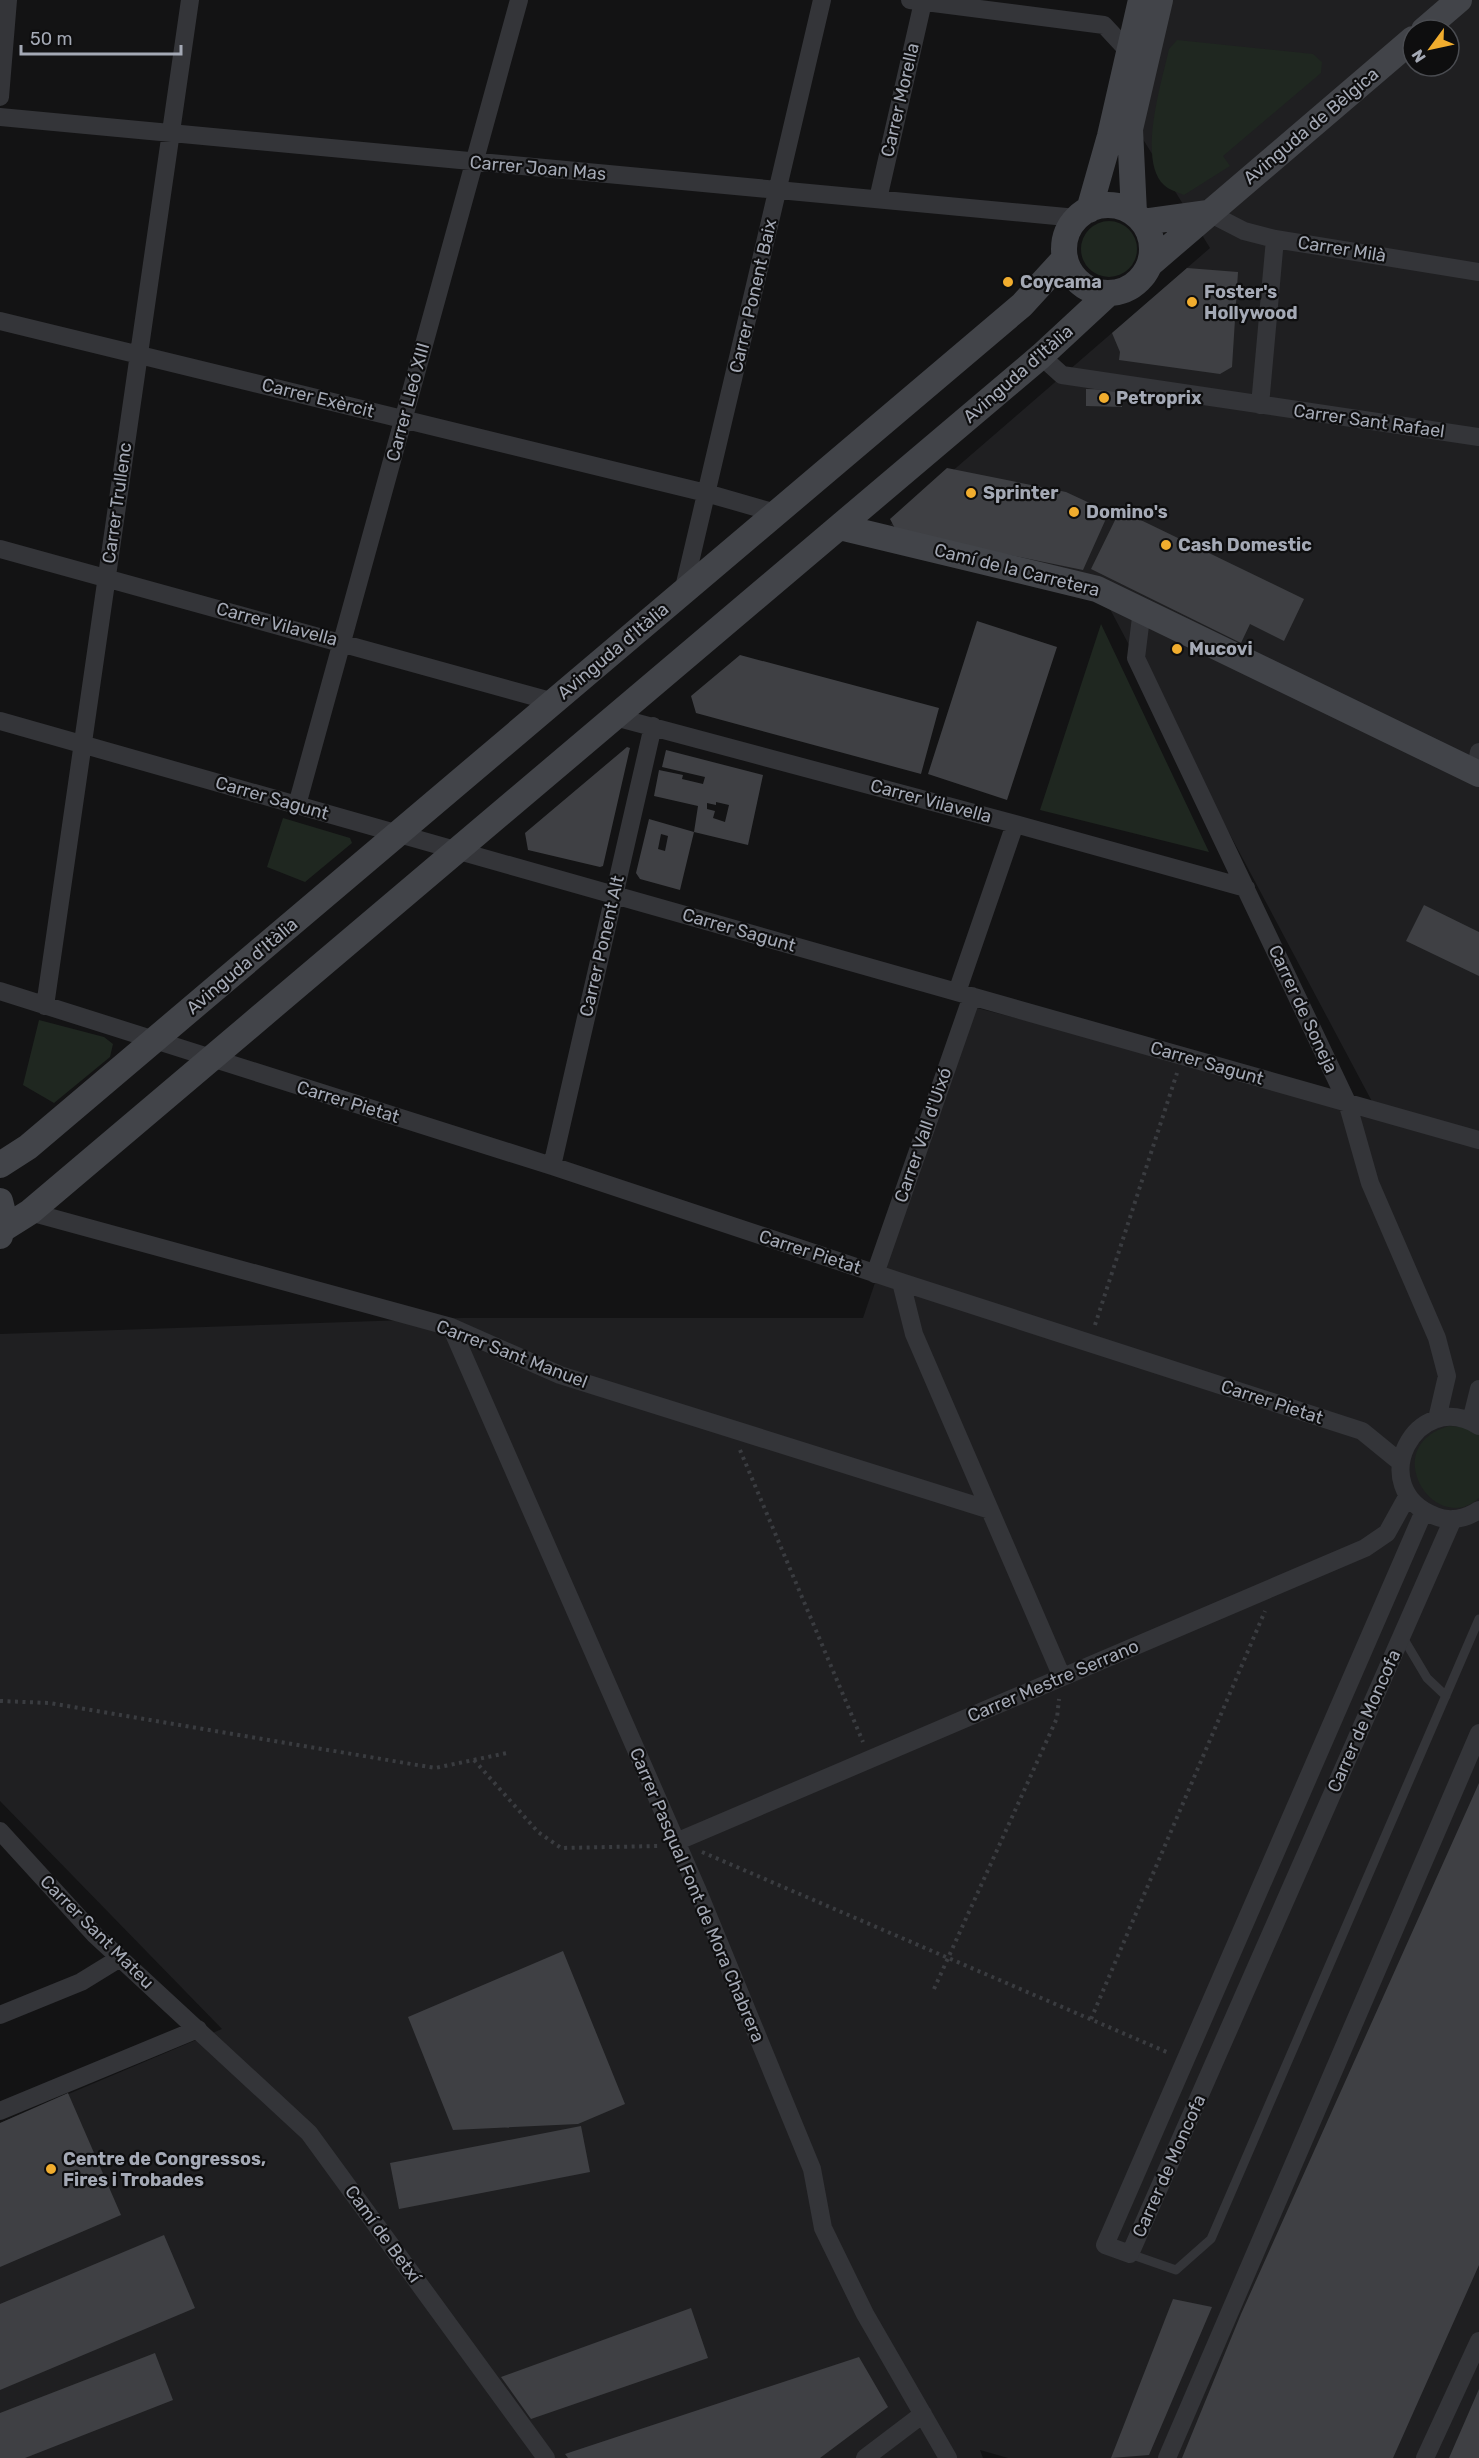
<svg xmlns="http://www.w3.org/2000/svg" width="1479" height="2458" viewBox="0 0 1479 2458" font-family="Rubik,sans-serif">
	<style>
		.built { fill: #1f1f21; fill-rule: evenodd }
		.green { fill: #1f2720 }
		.building { fill: #3f4044; fill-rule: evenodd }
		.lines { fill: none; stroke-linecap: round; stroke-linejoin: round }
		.path { stroke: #3a3c40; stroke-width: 4; stroke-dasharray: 3 4.5; stroke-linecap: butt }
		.lane { stroke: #343539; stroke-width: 9 }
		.street { stroke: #343539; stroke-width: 18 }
		.secondary { stroke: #424449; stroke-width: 26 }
		.poi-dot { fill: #f1ad2e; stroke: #0e0e0f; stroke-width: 2 }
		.labels { text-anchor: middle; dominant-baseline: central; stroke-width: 4.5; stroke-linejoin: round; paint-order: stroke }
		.street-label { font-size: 18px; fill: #a4a9b5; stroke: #0e0e0f }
		.poi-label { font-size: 18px; font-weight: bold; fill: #a4a9b5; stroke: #0e0e0f; text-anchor: start }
	</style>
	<rect width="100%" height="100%" fill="#131314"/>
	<path class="built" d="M1172,0H1479V2458H1008L980,2450L983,2458H0V2123L222,2029L0,1801V1334L463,1318H863L969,1006L1376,1109L1095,581L890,525L1210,248L1141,136ZM1413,30H1449V66H1413Z"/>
	<path class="green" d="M1177,40L1313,54L1322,62L1321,73L1223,156L1230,166L1184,195C1177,192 1169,190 1164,185C1137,160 1162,81 1169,49Z
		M1081 249a28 28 0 1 1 56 0a28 28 0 1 1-56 0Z
		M1101,624L1209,852L1040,810Z
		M283,818L350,838L352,843L305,882L267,867Z
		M39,1020L104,1037L113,1044L110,1057L54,1103L23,1085Z
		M1449,1426L1463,1427L1479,1435V1498C1434,1538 1377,1446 1449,1426Z"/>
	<path class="building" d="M1187,268L1238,272L1232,367L1220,374L1119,360L1120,352L1112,333Z
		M1086,389L1122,390V407L1086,406Z
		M947,468L1066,492L1109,512L1083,570L897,532L890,519Z
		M1120,510L1304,599L1284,641L1250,624L1241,643L1091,569Z
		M977,621L1057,647L1007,800L928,774Z
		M740,655L939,708L921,774L696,713L691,696Z
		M627,747L630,748L603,866L600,867L528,850L525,833Z
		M666,750L763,775L748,845L694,832L698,806L654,796L659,770L683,775L682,779L703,784L705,777L662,767ZM716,802L729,805L725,822L713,818L715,811L707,809V803L716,805Z
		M649,819L694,832L680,890L640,879L636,873ZM661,834L668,836L665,851L658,849Z
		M1424,905L1479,932V976L1406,941Z
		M1479,1783V2265L1442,2348L1393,2458H1182L1241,2314Z
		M563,1951L625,2104L578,2124L453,2130L408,2017Z
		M68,2093L121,2215L0,2267V2123Z
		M581,2126L590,2172L399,2209L390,2163Z
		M164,2235L195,2308L0,2390V2304Z
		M1173,2299L1212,2307L1149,2455L1111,2458Z
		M691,2308L708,2358L531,2419L501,2377Z
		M155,2353L173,2400L25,2458H0V2413Z
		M859,2357L888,2407L820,2458H568L565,2454Z
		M1479,2389V2458H1449Z"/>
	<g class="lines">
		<path class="path" d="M1095,1325L1177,1073
			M740,1450L863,1742
			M0,1701L49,1703L435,1768L507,1753
			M474,1760L538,1832L561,1848L658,1846
			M702,1852L1169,2053
			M934,1989L1057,1718L1059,1699
			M1091,2019L1265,1611"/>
		<path class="lane" d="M1402,1636L1427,1678L1446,1696
			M1130,2254L1176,2270L1211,2239L1479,1619"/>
		<path class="street" d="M910,0L1104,25L1129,52
			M0,97L8,0
			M0,117L1077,218
			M878,199L923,2
			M1209,213L1244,231L1275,239L1479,272
			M0,321L706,493L776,513
			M1041,356L1062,375L1479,437
			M1260,405L1275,239
			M0,549L554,702
			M683,592L822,0
			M1142,609L1136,658L1347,1102L1370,1183L1437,1338L1447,1376L1437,1419
			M615,717L1015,824L1246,888
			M0,721L1479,1140
			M1475,772L1479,752
			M297,805L519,0
			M0,991L552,1166L901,1282L1362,1431L1400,1462
			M957,992L1015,824
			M45,1006L190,0
			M552,1166L653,726
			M30,1212L451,1327L560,1375L990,1510
			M875,1274L972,996
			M901,1282L914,1334L1062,1677
			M451,1327L697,1889L812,2169L823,2228L865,2314L948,2458
			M1471,1421L1479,1389
			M1479,1426C1415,1386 1364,1489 1435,1516C1449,1522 1466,1519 1479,1510
			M1424,1511L1105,2245L1130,2254L1453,1519
			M0,1831L95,1935L309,2133L546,2458
			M676,1842L1365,1548L1387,1533L1408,1495
			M0,2015L81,1982L120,1958
			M0,2111L198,2029
			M865,2458L923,2414
			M1167,2458L1479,1733
			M1425,2458L1479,2341"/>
		<path class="secondary" d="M1424,30L1459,0
			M1064 249a44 44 0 1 1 88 0a44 44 0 1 1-88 0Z
			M1089,210L1110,136L1141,0
			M1134,213L1130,129L1160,0
			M1143,222L1208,213
			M1150,264L1413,39
			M840,527L1097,589L1479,774
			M0,1165L28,1147L1022,305L1065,258
			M0,1201L4,1217L0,1236
			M3,1229L30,1212L1041,356L1109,293"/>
	</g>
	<g class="poi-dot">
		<circle cx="1008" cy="282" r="6"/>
		<circle cx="1192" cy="302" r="6"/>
		<circle cx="1104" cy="398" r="6"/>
		<circle cx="971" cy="493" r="6"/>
		<circle cx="1074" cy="512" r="6"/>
		<circle cx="1166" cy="545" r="6"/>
		<circle cx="1177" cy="649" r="6"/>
		<circle cx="51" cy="2169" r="6"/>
	</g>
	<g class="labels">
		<g class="street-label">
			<text transform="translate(900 100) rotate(-77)">Carrer Morella</text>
			<text transform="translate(1311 126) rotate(-40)">Avinguda de Bèlgica</text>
			<text transform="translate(538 168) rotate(5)">Carrer Joan Mas</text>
			<text transform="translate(1342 249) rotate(9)">Carrer Milà</text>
			<text transform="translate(753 296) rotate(-77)">Carrer Ponent Baix</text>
			<text transform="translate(1018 374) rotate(-41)">Avinguda d'Itàlia</text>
			<text transform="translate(318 398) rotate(14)">Carrer Exèrcit</text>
			<text transform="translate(408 402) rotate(-75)">Carrer Lleó XIII</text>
			<text transform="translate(1369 421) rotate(8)">Carrer Sant Rafael</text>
			<text transform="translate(117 503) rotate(-82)">Carrer Trullenc</text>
			<text transform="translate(1017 570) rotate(14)">Camí de la Carretera</text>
			<text transform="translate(277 624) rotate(15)">Carrer Vilavella</text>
			<text transform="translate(613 651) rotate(-40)">Avinguda d'Itàlia</text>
			<text transform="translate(272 798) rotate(16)">Carrer Sagunt</text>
			<text transform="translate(931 801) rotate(15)">Carrer Vilavella</text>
			<text transform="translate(739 930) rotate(16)">Carrer Sagunt</text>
			<text transform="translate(602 946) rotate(-77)">Carrer Ponent Alt</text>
			<text transform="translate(242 966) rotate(-40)">Avinguda d'Itàlia</text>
			<text transform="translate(1303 1009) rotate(65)">Carrer de Soneja</text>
			<text transform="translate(1207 1063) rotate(16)">Carrer Sagunt</text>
			<text transform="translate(348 1102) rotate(17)">Carrer Pietat</text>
			<text transform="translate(923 1135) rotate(-71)">Carrer Vall d'Uixó</text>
			<text transform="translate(810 1252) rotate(18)">Carrer Pietat</text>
			<text transform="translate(512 1354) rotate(21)">Carrer Sant Manuel</text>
			<text transform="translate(1272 1402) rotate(18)">Carrer Pietat</text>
			<text transform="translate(1053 1681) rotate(-23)">Carrer Mestre Serrano</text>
			<text transform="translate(1364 1721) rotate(-66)">Carrer de Moncofa</text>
			<text transform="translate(697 1895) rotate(67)">Carrer Pasqual Font de Mora Chabrera</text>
			<text transform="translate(97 1932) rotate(45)">Carrer Sant Mateu</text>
			<text transform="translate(1169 2166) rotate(-66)">Carrer de Moncofa</text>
			<text transform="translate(383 2234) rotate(54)">Camí de Betxí</text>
		</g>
		<g class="poi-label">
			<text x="1020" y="282">Coycama</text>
			<text x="1204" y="292">Foster's<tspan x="1204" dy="21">Hollywood</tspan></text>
			<text x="1116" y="398">Petroprix</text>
			<text x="983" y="493">Sprinter</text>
			<text x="1086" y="512">Domino's</text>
			<text x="1178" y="545">Cash Domestic</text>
			<text x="1189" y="649">Mucovi</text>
			<text x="63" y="2159">Centre de Congressos,<tspan x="63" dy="21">Fires i Trobades</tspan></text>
		</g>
	</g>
	<g transform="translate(1431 48) rotate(237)"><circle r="28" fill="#0e0e0f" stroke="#4a4c51" stroke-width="1.5"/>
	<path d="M0-4.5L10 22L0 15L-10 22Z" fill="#f1ad2e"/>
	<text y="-9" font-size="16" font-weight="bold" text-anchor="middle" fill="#a4a9b5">N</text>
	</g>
	<path d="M21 45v9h160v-9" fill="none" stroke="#a4a9b5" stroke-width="3"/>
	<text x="30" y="45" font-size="18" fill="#a4a9b5" stroke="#0e0e0f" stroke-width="4.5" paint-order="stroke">50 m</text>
</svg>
